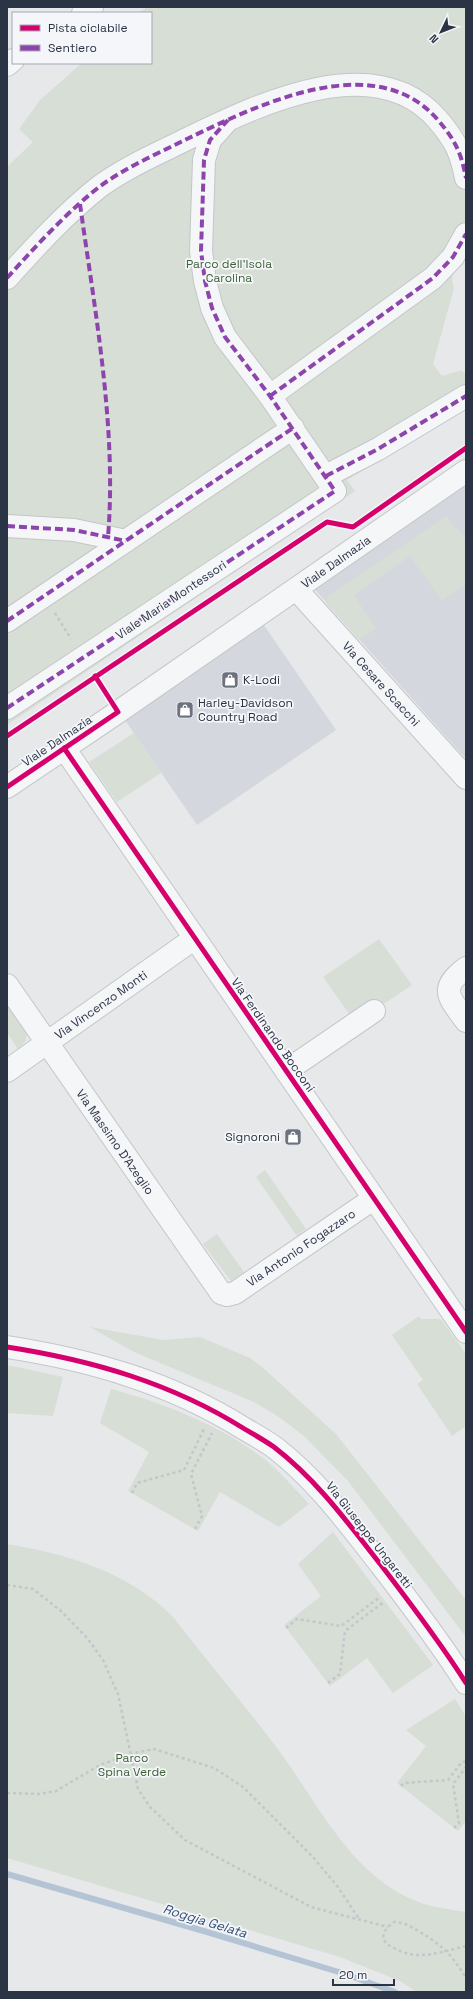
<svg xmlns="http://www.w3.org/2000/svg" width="473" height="1999" viewBox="0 0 473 1999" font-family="'Space Grotesk',sans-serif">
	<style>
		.built { fill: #d4d7dd }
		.green { fill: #d6ded6 }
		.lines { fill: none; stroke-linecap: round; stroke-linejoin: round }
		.stream { stroke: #b4c4d5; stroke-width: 6 }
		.minor-casing { stroke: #c4c6c8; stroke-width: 24 }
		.path { stroke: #c5c6ca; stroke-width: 2.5; stroke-dasharray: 3 3; stroke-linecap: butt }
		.minor { stroke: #f5f6f7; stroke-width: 22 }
		.quiet { stroke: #8e44ad; stroke-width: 4; stroke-dasharray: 8 4; stroke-linecap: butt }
		.cycleway-casing { stroke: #f4f6f9; stroke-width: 8 }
		.cycleway { stroke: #d6006c; stroke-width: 5 }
		.labels { text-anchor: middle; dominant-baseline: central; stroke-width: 3.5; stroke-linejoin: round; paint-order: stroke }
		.park-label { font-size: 12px; fill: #3f6138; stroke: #f4f6f9 }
		.street-label { font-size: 12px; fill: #2b3445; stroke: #f4f6f9 }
		.poi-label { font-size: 12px; fill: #2b3445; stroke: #f4f6f9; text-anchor: start }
		.water-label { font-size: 13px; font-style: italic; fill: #34527a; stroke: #f4f6f9 }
	</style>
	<rect width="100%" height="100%" fill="#e6e8ea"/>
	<path class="built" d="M466,474V759L309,583Z
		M259,618L336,730L197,825L120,713Z"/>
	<path class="green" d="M147,7H466V250C458,263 448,272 454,288L433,364L442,376L462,370L466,376V384L435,406L443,420L347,480L355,491L7,725V167L33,142L19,129L40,100L82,63H151V13H139Z
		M446,516L466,539V584L442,601L410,556L354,595L376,628L359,640L326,603L328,596Z
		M134,733L161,773L117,802L89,762Z
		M379,939L412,985L379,1007L352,1018L323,977Z
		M7,1005L27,1035L25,1042L18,1049L7,1033Z
		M265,1170L306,1229L297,1236L256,1177Z
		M217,1234L244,1272L231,1281L203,1244Z
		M419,1316L421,1319H441L466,1354V1426L452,1436L417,1384L423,1380L392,1335Z
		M90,1327L163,1340L200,1337L250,1358L262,1367L336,1434L466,1600V1637L348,1481L304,1436L279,1417L254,1402L134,1352Z
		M7,1365L63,1377L53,1416L7,1413Z
		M111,1389C164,1403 225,1427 268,1462C283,1475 296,1490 309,1504L279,1527L220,1492L198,1531L128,1491L149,1452L100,1423Z
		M333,1532L433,1665L393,1693L367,1658L330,1686L284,1625L321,1596L298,1564Z
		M7,1544C67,1554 129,1572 173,1617C207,1661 243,1703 277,1748C319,1804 352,1880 424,1904C438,1908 452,1910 466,1912V1992H417L400,1981L340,1957L7,1858Z
		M455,1699L466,1717V1821L458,1831L397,1783L426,1746L406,1730Z"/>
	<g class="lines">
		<path class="stream" d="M7,1874L207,1932L342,1973L395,1992"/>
		<defs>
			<path id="minor" d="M83,13L92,7
				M7,65L13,60
				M7,278C36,246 65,214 99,187C126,167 159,153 189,138C258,105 375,47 438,120C455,140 461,152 466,178
				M270,396L433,278L453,257L466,234
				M326,476L378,449L466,396
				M7,526L74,530L126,541
				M296,589L466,778
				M7,621L293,428
				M7,708L335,491L270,396L225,337L212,308L205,281L201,251L204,160L210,140L228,120
				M64,748L466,1332
				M7,787L118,712L466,471
				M466,968C438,989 449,997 466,1021
				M7,985L221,1293L227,1295L235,1293L373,1199
				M7,1071L195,938
				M286,1071L374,1011
				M7,1347C91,1360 171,1383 243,1428C253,1434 264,1440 274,1447C317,1480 348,1523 381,1565C411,1604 440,1642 466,1683"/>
		</defs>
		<use href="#minor" class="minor-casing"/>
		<path class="path" d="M55,613L71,639
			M132,1493L137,1483L184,1470L204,1429
			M195,1529L202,1516L191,1474L212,1433
			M7,1585L33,1589L61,1611L88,1639L103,1660L118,1694L138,1789L150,1807L185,1840L311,1907L388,1927
			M286,1628L297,1619L341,1626L380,1597
			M328,1683L340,1674L345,1631L384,1602
			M401,1786L404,1783L448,1780L461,1763L466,1761
			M7,1793L39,1794L56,1791L100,1765L130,1754L154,1749L214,1768L243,1787L312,1856L338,1887L359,1919
			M454,1828L459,1823L453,1784L466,1767
			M466,1946C440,1952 418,1962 394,1948C390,1946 386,1944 384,1940C381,1932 389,1926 394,1922C404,1922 412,1927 420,1932C442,1945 453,1956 466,1978"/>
		<use href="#minor" class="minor"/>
		<path class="quiet" d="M80,204C95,312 117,429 108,537
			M7,278C36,246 65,214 99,187C126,167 159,153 189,138C258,105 375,47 438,120C455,140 461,152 466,178
			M270,396L433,278L453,257L466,234
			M326,476L378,449L466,396
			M7,526L74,530L126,541
			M7,621L293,428
			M7,708L335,491L270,396L225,337L212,308L205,281L201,251L204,160L210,140L228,120"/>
		<defs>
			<path id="cycleway" d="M7,736L327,522L353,527L466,448
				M64,748L466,1332
				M7,787L118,712L95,676
				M7,1347C91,1360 171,1383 243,1428C253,1434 264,1440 274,1447C317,1480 348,1523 381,1565C411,1604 440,1642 466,1683"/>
		</defs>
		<use href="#cycleway" class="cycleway-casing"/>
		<use href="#cycleway" class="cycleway"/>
	</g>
	<defs>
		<symbol id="shop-square" viewBox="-11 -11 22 22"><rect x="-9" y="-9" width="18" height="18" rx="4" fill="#6c737f" stroke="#f4f6f9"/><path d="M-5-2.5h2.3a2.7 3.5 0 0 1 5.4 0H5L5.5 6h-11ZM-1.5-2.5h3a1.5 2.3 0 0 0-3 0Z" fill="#fff"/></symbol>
	</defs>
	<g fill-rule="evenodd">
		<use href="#shop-square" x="220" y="670" width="20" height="20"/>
		<use href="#shop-square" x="175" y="700" width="20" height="20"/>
		<use href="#shop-square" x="283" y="1127" width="20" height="20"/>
	</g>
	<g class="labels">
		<g class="park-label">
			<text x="229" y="264">Parco dell'Isola<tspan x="229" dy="14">Carolina</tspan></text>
			<text x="132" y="1758">Parco<tspan x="132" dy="14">Spina Verde</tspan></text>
		</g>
		<g class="street-label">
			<text transform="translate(336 562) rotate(-35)">Viale Dalmazia</text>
			<text transform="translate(171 600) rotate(-34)">Viale Maria Montessori</text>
			<text transform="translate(381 684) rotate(48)">Via Cesare Scacchi</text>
			<text transform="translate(57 741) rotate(-34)">Viale Dalmazia</text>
			<text transform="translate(101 1005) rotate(-35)">Via Vincenzo Monti</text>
			<text transform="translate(273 1035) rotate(55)">Via Ferdinando Bocconi</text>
			<text transform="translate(115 1142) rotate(55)">Via Massimo D’Azeglio</text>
			<text transform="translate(301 1248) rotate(-34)">Via Antonio Fogazzaro</text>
			<text transform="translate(369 1535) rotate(52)">Via Giuseppe Ungaretti</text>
		</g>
		<g class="poi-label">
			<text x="243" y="680">K-Lodi</text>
			<text x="198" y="703">Harley-Davidson<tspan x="198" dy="14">Country Road</tspan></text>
			<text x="280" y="1137" text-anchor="end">Signoroni</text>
		</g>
		<g class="water-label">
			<text transform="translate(205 1921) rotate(17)">Roggia Gelata</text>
		</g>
	</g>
	<rect width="473" height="1999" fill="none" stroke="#2b3445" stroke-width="16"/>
	<rect x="12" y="12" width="140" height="52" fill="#f4f6f9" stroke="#a4a8b1"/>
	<rect x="20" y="25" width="20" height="6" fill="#d6006c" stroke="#a4a8b1"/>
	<text x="48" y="32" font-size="12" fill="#2b3445">Pista ciclabile</text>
	<rect x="20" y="45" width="20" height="6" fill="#8e44ad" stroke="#a4a8b1"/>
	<text x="48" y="52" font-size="12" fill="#2b3445">Sentiero</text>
	<g transform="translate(441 32) rotate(227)" stroke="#f4f6f9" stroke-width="3" paint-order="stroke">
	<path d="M0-3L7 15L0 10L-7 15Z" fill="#2b3445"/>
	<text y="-6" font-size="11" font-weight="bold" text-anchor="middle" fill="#2b3445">N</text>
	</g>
	<path d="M333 1979v6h61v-6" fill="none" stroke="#2b3445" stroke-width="2"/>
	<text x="339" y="1979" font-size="12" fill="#2b3445" stroke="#f4f6f9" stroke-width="3" paint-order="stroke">20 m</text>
</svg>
